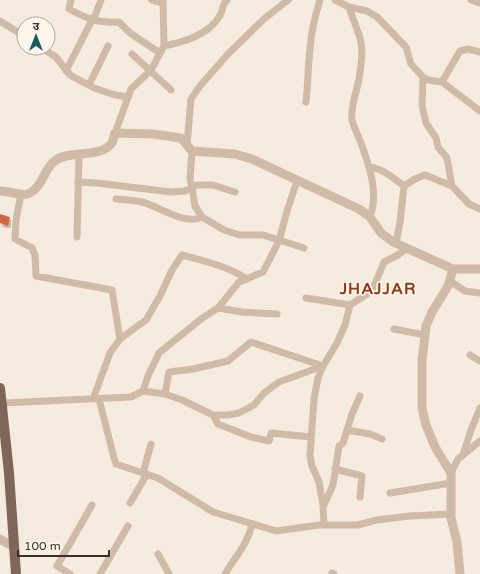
<svg xmlns="http://www.w3.org/2000/svg" width="480" height="574" viewBox="0 0 480 574" font-family="'Varela Round','Noto Sans Devanagari',sans-serif">
	<style>
		.building { fill: #d16640; filter: url(#shadow) }
		.lines { fill: none; stroke-linecap: round; stroke-linejoin: round }
		.minor { stroke: #cfbba8; stroke-width: 7 }
		.tertiary { stroke: #cfbba8; stroke-width: 9 }
		.primary { stroke: #7e6659; stroke-width: 10 }
		.labels { text-anchor: middle; dominant-baseline: central; stroke-width: 3.5; stroke-linejoin: round; paint-order: stroke }
		.district-label { font-size: 16px; font-weight: bold; letter-spacing: 1px; fill: #92391a; stroke: #fcf5eb }
	</style>
	<defs>
		<filter id="shadow"><feDropShadow dx="2" dy="3" stdDeviation="1" flood-color="#0004"/></filter>
	</defs>
	<rect width="100%" height="100%" fill="#f5ebde"/>
	<path class="building" d="M0,214L10,217L8,226L0,223Z"/>
	<g class="lines">
		<path class="minor" d="M71,0L69,9C88,19 97,23 119,22L130,33L160,53
			M152,0L163,3
			M335,0L349,7L367,11L377,17L406,47L411,64L423,77L428,80L442,82L480,111
			M471,0L480,3
			M349,7C352,17 357,28 360,38C363,49 362,61 360,72C359,88 350,103 352,120C354,128 358,135 361,143C369,165 379,193 370,217
			M0,21L24,36
			M93,21L101,0
			M164,46C184,42 208,35 219,17C223,12 222,4 227,0
			M42,48L56,57L70,75L94,88L115,95L128,97
			M132,54L171,90
			M66,71L92,20
			M423,77L422,105L426,123L436,138L438,147L447,158L452,186
			M442,82L460,51L468,49L480,52
			M89,85L108,46
			M306,102C308,84 308,66 310,49C311,32 315,16 320,0
			M115,133L131,89L151,70L164,46L163,0
			M187,145L191,99L200,86L228,54L265,18L288,0
			M192,151L190,179L192,188L195,206L202,217L224,230L240,235H263L304,248
			M369,167C383,168 394,179 404,186L400,222L396,243
			M78,182L97,183L171,192L185,191L192,188L197,185H213L235,192
			M404,186L415,179L425,175L452,186L469,204L480,209
			M21,194L16,220L15,239L32,248L35,255L36,276L112,290L120,339
			M116,199C125,200 134,200 142,202C158,206 186,226 202,217
			M77,237L79,154
			M450,281L465,291L480,293
			M306,298L350,305
			M218,308L242,312L277,314
			M394,329L425,335
			M470,355L480,361
			M143,391L165,394L182,400L213,415H228L239,413L254,405L264,393L279,382L323,366
			M165,394L169,372L193,369L228,361L251,342L323,366
			M93,399L110,353L120,339L146,320L160,296L172,270L182,255C204,261 227,266 247,279
			M99,399L113,454L116,464L158,478L213,512L276,531L319,525H358L377,520L410,516L451,514
			M3,403L131,397L143,391L148,376L159,353L201,319L218,308L239,282L263,272L279,241L287,211L297,181
			M213,415L218,424L251,437L269,441L271,433L311,437
			M347,430L370,434L382,439
			M463,455L471,430L480,408
			M335,469L362,476L360,497
			M143,473L151,444
			M451,473L458,459L480,441
			M390,493L451,483
			M130,503L147,474
			M324,505L333,485L339,446L343,443L352,414L360,396
			M324,525L323,505L319,482L312,466L310,455L314,399L318,378L323,366L337,343L345,325L350,305L372,291L384,262L398,255L407,248
			M158,554L169,574
			M332,573L334,574
			M70,574L57,566L92,505
			M100,574L128,526
			M225,574C235,557 248,544 252,524"/>
		<path class="tertiary" d="M0,191C8,191 22,196 27,194C42,190 44,167 56,160C71,150 100,158 111,144C113,142 114,136 115,133L153,134L181,138L192,151L235,154L252,159L359,209L370,217L381,233L393,242L453,269H480
			M453,269L448,286L432,312L426,326L422,361V408L426,425L435,447L451,473V518L457,542L460,574
			M0,539L14,547"/>
		<path class="primary" d="M0,388L9,473L16,574"/>
	</g>
	<g class="labels">
		<g class="district-label">
			<text x="378" y="289">JHAJJAR</text>
		</g>
	</g>
	<g transform="translate(36 36)"><circle r="19" fill="#fcf5eb" stroke="#afa69d"/>
	<path d="M0-3L7 15L0 10L-7 15Z" fill="#1a5b61"/>
	<text y="-6" font-size="11" font-weight="bold" text-anchor="middle" fill="#3b2f29">उ</text>
	</g>
	<path d="M18 550v6h91v-6" fill="none" stroke="#3b2f29" stroke-width="2"/>
	<text x="24" y="550" font-size="12" fill="#3b2f29" stroke="#fcf5eb" stroke-width="3" paint-order="stroke">100 m</text>
</svg>
